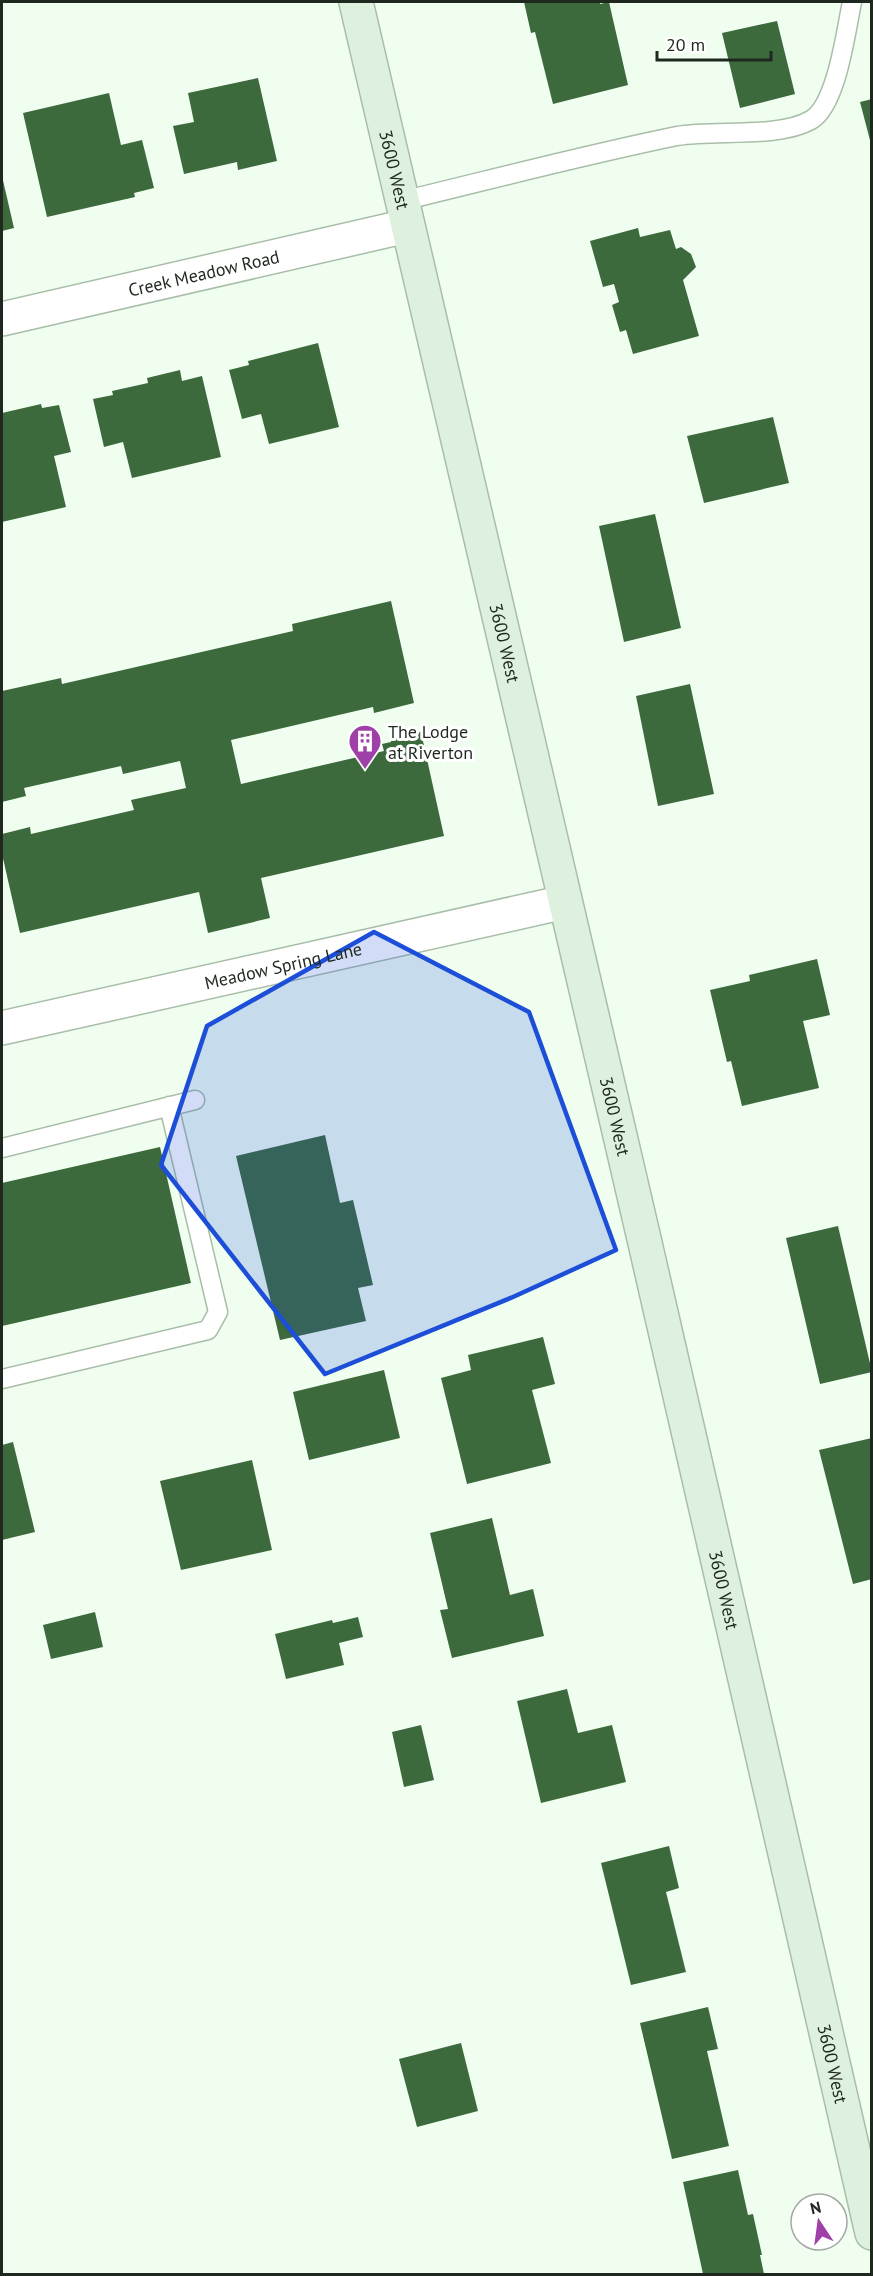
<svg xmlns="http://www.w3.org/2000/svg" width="873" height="2276" viewBox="0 0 873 2276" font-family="'PT Sans',sans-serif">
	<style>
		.building { fill: #3c6a3c }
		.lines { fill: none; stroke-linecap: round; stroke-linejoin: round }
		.lane-casing { stroke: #a9bea8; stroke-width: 21 }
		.street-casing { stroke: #a9bea8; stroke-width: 36 }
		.secondary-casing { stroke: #a9bea8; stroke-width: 36 }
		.lane { stroke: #fff; stroke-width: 18 }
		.street { stroke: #fff; stroke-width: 33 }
		.secondary { stroke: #def0de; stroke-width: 33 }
		.marked { fill: #1d4ed8; fill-opacity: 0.2; stroke: #1d4ed8; stroke-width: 4.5; stroke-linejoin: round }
		.labels { text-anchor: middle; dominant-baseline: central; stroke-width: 6; stroke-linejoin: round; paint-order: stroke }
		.street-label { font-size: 18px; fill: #1f281f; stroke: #fff }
		.poi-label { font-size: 18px; fill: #1f281f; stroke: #fff; text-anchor: start }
	</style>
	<rect width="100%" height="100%" fill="#f0fef0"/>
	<path class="building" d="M524,2H600V4L609,2L628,85L553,104L535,32L531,33Z
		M777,21L795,94L740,108L722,33Z
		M258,78L277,161L238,170L237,162L184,174L173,126L194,122L188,93Z
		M109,93L121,145L142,140L154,188L134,193L135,197L47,217L23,113Z
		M872,99V144H871L860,102Z
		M2,176L14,228L2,231Z
		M638,228L640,237L670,230L676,249L681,247L691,254L696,267L683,280L699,336L633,354L626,330L620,332L612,305L619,302L614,284L603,287L590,241Z
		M318,343L339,427L269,444L261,414L242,419L229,370L249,365L248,361Z
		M180,370L182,381L202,376L221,457L132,478L123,442L104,447L93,399L113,395L112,391L148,383L147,378Z
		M41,404L42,408L59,405L71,452L54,456L66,507L2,522V413Z
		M773,417L789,483L704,503L687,436Z
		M655,514L681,628L624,642L599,526Z
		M391,601L414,703L374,713L373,707L231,740L241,784L384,751L382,744L391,742V739L421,732L444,836L261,878L270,918L208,933L199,892L20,933L2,854V834L30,827L31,834L134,810L131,800L186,788L180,761L123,774L121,766L24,788L26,796L2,802V691L61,678L62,684L293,631L292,624Z
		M690,684L714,794L658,806L636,696Z
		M817,959L830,1015L803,1021L819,1088L742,1106L731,1061L727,1062L710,990L750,981L749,975Z
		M325,1135L340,1203L353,1200L373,1285L358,1288L366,1321L280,1340L236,1156Z
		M160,1147L191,1283L2,1326V1183Z
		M838,1226L872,1372L820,1384L786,1238Z
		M543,1337L555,1384L532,1390L551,1463L467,1484L441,1378L471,1370L468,1355Z
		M384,1370L400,1438L309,1460L293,1392Z
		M872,1438V1579L853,1584L819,1450Z
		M13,1442L35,1532L2,1540V1445Z
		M252,1460L272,1550L181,1570L160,1481Z
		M492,1518L510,1595L533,1589L544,1636L452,1658L440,1610L448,1609L430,1533Z
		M95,1612L103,1647L51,1659L43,1625Z
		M358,1617L363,1637L339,1643L344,1665L286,1679L275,1634L332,1620L333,1623Z
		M567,1689L578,1733L612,1725L626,1782L541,1803L517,1701Z
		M421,1725L434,1780L404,1787L392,1732Z
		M669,1846L679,1888L666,1892L686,1972L631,1985L601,1863Z
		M708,2007L718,2049L707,2051L729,2146L672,2159L640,2023Z
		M461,2043L478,2111L417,2127L399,2059Z
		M738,2170L748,2215L753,2214L762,2255H760L764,2274H703L683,2182Z"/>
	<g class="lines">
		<defs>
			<path id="lane" d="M402,201C493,179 584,155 677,136C716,129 777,139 811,120C837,105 846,30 852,2
				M2,1148L195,1100
				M2,1379L208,1330L218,1312L169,1106"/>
			<g id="street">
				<path id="s1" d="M2,319L407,226"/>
				<path id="s2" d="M2,1028L565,902"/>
			</g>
			<g id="secondary">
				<path id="s3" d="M356,2L645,1243L872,2233"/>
			</g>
		</defs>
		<use href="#lane" class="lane-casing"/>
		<use href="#street" class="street-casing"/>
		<use href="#secondary" class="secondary-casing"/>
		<use href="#lane" class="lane"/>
		<use href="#street" class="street"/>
		<use href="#secondary" class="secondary"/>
	</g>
	<path class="marked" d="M374,932L529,1012L616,1250L513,1297L325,1374L161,1165L207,1026Z"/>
	<defs>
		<symbol id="building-pin" viewBox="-11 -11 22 30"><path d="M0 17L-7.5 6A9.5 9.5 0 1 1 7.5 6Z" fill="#9f40a8" stroke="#fff"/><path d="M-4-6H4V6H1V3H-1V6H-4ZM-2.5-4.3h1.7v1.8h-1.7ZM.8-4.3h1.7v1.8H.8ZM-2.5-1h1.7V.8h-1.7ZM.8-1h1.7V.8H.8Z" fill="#fff"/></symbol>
	</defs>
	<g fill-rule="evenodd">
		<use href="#building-pin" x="346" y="722" width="38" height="52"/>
	</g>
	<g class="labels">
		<g class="street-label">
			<text stroke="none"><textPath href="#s3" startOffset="172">3600 West</textPath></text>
			<text stroke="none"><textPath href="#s1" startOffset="207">Creek Meadow Road</textPath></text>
			<text stroke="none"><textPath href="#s3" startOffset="658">3600 West</textPath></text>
			<text stroke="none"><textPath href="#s2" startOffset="288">Meadow Spring Lane</textPath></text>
			<text stroke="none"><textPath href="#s3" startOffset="1144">3600 West</textPath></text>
			<text stroke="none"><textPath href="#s3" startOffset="1630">3600 West</textPath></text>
			<text stroke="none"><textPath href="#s3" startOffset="2116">3600 West</textPath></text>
		</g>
		<g class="poi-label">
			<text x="388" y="731">The Lodge<tspan x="388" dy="21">at Riverton</tspan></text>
		</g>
	</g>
	<rect width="873" height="2276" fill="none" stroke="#1f281f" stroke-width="6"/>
	<g transform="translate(819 2222) rotate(347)"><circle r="28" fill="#ffffff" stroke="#a5a9a5" stroke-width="1.5"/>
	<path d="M0-4.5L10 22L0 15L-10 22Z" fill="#9f40a8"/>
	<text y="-9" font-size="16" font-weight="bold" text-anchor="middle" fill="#1f281f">N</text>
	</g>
	<path d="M657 51v9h114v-9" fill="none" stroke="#1f281f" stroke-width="3"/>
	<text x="666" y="51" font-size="18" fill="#1f281f" stroke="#ffffff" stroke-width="4.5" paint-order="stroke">20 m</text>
</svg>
